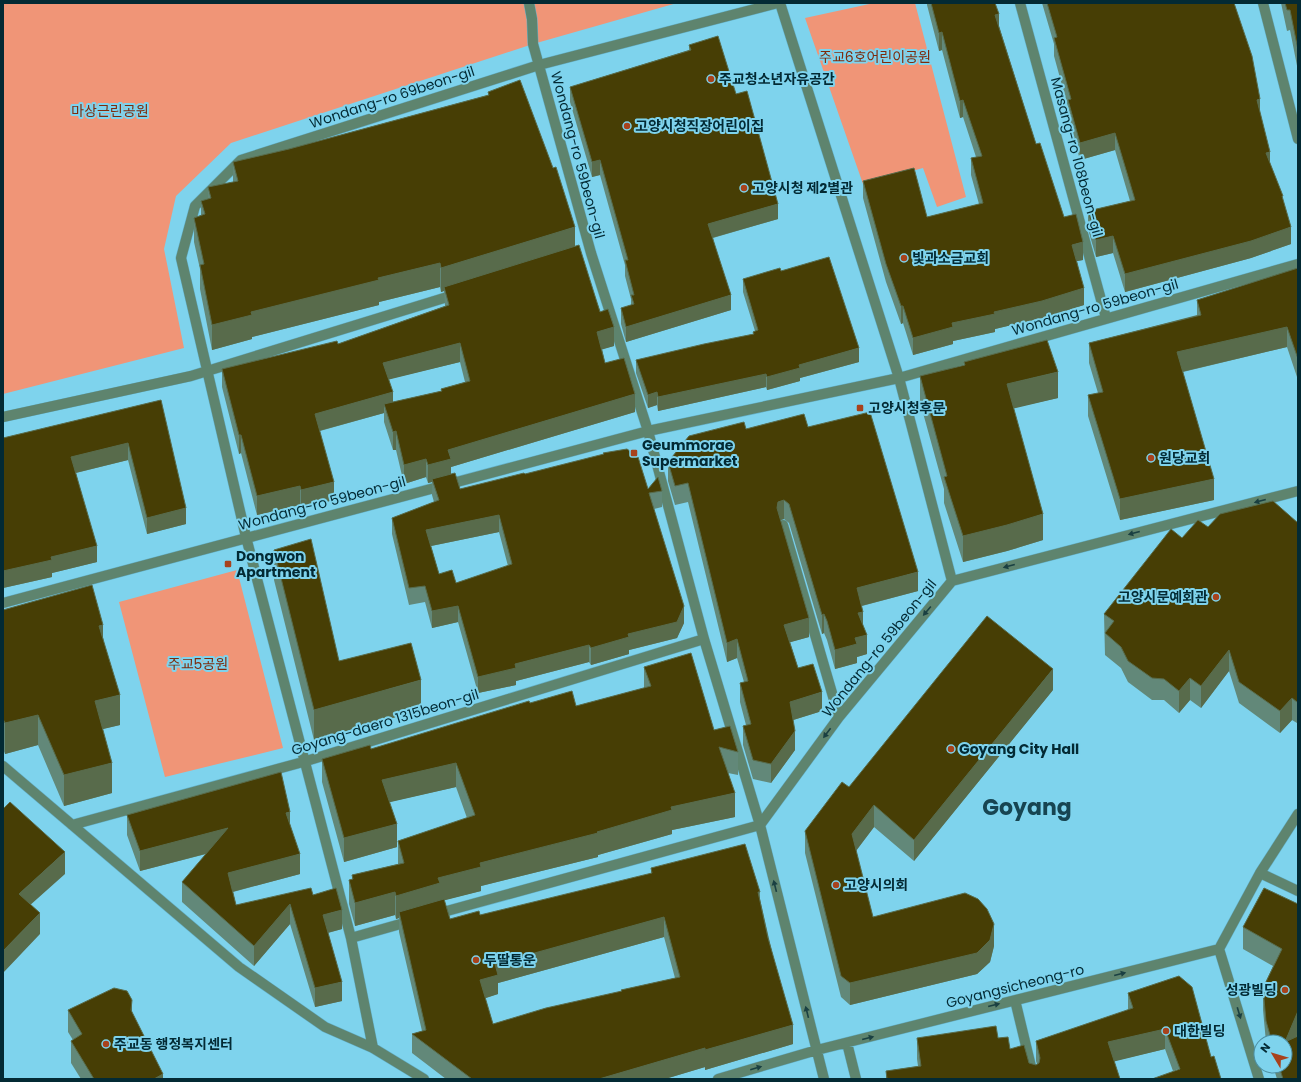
<svg xmlns="http://www.w3.org/2000/svg" width="1301" height="1082" viewBox="0 0 1301 1082" font-family="Poppins,'Noto Sans KR',sans-serif">
	<style>
		.green { fill: #f09577 }
		.lines { fill: none; stroke-linecap: round; stroke-linejoin: round }
		.minor-casing { stroke: #65b1c8; stroke-width: 11 }
		.minor { stroke: #5e846e; stroke-width: 10 }
		.wall { fill: #628879; fill-rule: evenodd }
		.shaded-wall { fill: #586b4b }
		.building { fill: #473e05; stroke: #586b4b; fill-rule: evenodd }
		.oneway { fill: #1a4042 }
		.poi-dot { fill: #a8421c; stroke: #7ed3ed; stroke-width: 1.5 }
		.labels { text-anchor: middle; dominant-baseline: central; stroke-width: 4; stroke-linejoin: round; paint-order: stroke }
		.park-label { font-size: 14px; fill: #7d2b0c; stroke: #7ed3ed }
		.poi-label { font-size: 14px; font-weight: bold; fill: #032a34; stroke: #7ed3ed; text-anchor: start }
		.street-label { font-size: 14px; fill: #032a34; stroke: #7ed3ed }
		.town-label { font-size: 22px; font-weight: bold; fill: #174552; stroke: #7ed3ed }
	</style>
	<rect width="100%" height="100%" fill="#7ed3ed"/>
	<path class="green" d="M3,3H677L533,44L231,143L176,196L164,249L184,348L3,394Z
		M874,3H915L966,197L937,207L923,168L863,184L805,18Z
		M237,570L283,748L165,777L119,602Z"/>
	<g class="lines">
		<defs>
			<path id="minor" d="M529,3L532,19L533,44L591,253L648,431L704,639L760,825L824,1079
				M780,3L899,378L952,581
				M1020,3L1106,318
				M1263,3L1298,139
				M3,417L191,376L457,294
				M783,525L839,717
				M952,581L1298,491
				M3,603L648,431L899,378L1298,264
				M3,766L239,967L325,1027L373,1048L424,1079
				M72,825L303,762L704,639
				M760,825L839,717L952,581
				M1260,873L1298,891
				M436,914L760,825
				M351,938L411,921
				M1015,1000L1034,1079
				M847,1043L856,1079
				M373,1048L351,938L246,537L181,258L195,206L241,160L539,65L778,3
				M718,1079L817,1050L1219,949
				M1259,1079L1219,949L1260,873L1298,814"/>
		</defs>
		<use href="#minor" class="minor-casing"/>
		<use href="#minor" class="minor"/>
	</g>
	<path class="wall" d="M927,3H995L999,26L1036,144L1064,217L1083,260L1077,261L1084,305L1042,318L995,329V332L953,341V344L913,355L903,323L901,324L886,282L863,198V181L927,217L979,204L971,175V158L976,157L963,117L960,118L942,50L939,51L927,5Z
		M1042,3H1234L1260,113L1270,163L1283,201L1291,244L1251,258L1125,292L1113,253L1096,257L1088,229V211L1130,201L1115,150L1080,160L1068,117V107L1054,56V44Z
		M1281,3H1298V71L1290,30L1287,31Z
		M689,45L736,94L778,219L713,238L731,310L626,342L621,324V308L631,305V299L625,276V265L600,175L592,177L570,102V87L689,50Z
		M488,92L575,246L614,346L602,349L605,363L635,412L451,467V474L460,489L525,474L603,455V453L648,489L662,491V507L654,509L684,623L677,638L629,650V654L591,665L589,662L516,681V685L478,693L458,622L432,628L425,602L409,605L392,534V518L434,502L432,495V482L428,483L426,477L404,484L396,450H393L384,422V413L320,431L334,500L301,508L300,505L257,515L241,453L239,454L222,387V369L338,344L445,306L444,291L441,292L440,287L379,302V305L252,337V339L212,350L200,289V269L194,242V218L201,215V201L208,198V187L233,182V162L289,149L488,95ZM460,362L465,382L441,389V391L393,402L389,379ZM499,532L508,566L456,583L439,574L431,546Z
		M1298,268V380L1287,347L1183,372L1214,500L1120,520L1088,416V395L1098,393L1089,363V343L1197,315V300Z
		M781,271L859,362L800,378V381L767,390L766,387L658,411L657,405L648,408L636,373V360L753,334V332L755,331L743,292V279Z
		M964,362L1058,398L1013,408L1043,540L1007,551L963,562L944,503V489L920,402V376L964,366Z
		M161,400L186,524L147,534L128,460L76,473L97,562L52,573V577L3,588V438Z
		M808,427L918,591L862,606L863,626L867,654L857,657V663L835,669L827,640L824,633L822,634L789,523L784,519L780,520L809,637L790,642L798,668L822,711L793,720L795,750L771,783L753,779L743,745V726L746,725L740,702V683L744,682L737,658L727,662L688,502L675,505L668,481V462L746,429Z
		M1298,523V722L1297,723L1292,720L1280,733L1239,703L1229,671L1201,708L1190,700L1179,713L1164,700H1152L1128,682L1121,668L1105,655L1104,614L1182,538L1208,527Z
		M274,550L339,661L421,710L314,740L274,580Z
		M3,610L103,637L120,725L102,729L112,793L64,806L38,745L5,754L3,749Z
		M644,667L738,752V775L728,773L735,817L672,830V834L598,855V857L481,886V891L444,900L450,919L480,915L651,874V868L760,892V899L793,1044L705,1070V1067L665,1079H446L412,1053V1034L422,1031L399,932V918L396,919L395,915L355,926L349,904V880H352V875L398,864V841L467,818L456,787L389,802L397,847L344,862L322,782V759L371,749L530,703L576,706L644,688ZM664,937L675,978L621,990V992L493,1024L485,998L498,994V983Z
		M1053,690L914,861L874,827L856,851L873,917L994,946L990,962L977,974L850,1005L841,997L805,853V831L849,787Z
		M127,815L290,824L300,874L233,892L236,905L313,895L342,929L328,933L342,1001L315,1007L290,924L254,966L182,902V882L206,854L140,871L127,835Z
		M1298,851V870H1297V852Z
		M1298,904V1033L1296,1037L1298,1079H1277L1273,1066H1285V1042H1266L1263,1010V988L1273,966L1243,949V927Z
		M1128,993L1211,1057L1173,1071L1165,1049L1114,1061L1120,1079H886V1071L918,1066L917,1059V1038H998L1010,1049L1029,1063L1036,1065L1037,1064L1036,1061V1041L1128,1010Z
		M68,1010L132,1013L163,1079H81L71,1063V1041L73,1040L68,1032Z"/>
	<path class="shaded-wall" d="M999,14V32L995,15Z
		M942,32V50L939,51V33Z
		M1260,99V116L1257,100Z
		M963,100V117L960,118V101Z
		M1115,133V150L1080,160V143Z
		M1270,152V169L1266,153Z
		M600,160V175L592,177V162Z
		M778,204V219L708,239V224Z
		M575,227V251L444,287V291L441,292V268Z
		M1291,227V244L1251,258L1125,292V274Z
		M1113,236V253L1096,257V240Z
		M1083,242V260L1072,262V245Z
		M440,263V287L379,302V305L252,337V339L212,350V325L251,312L378,278Z
		M1084,288V305L1042,318L995,329V332L953,341V344L913,355V338L952,323Z
		M731,295V310L626,342V327Z
		M901,306H903V323L901,324Z
		M614,327V346L597,351V332Z
		M1287,327V347L1177,373V352Z
		M460,343V362L383,381V363Z
		M859,348V362L800,378V381L767,390V377L799,365Z
		M1058,372V398L1007,410V384Z
		M766,374V387L658,411V397Z
		M393,392V410L384,404V413L315,432V414Z
		M657,392V405L648,408V395Z
		M635,394V412L451,467V477L432,479V482L428,483V465L448,450Z
		M396,431V450H393V432Z
		M239,435H241V453L239,454Z
		M128,443V460L71,474V457Z
		M426,459V477L404,484V465Z
		M1214,479V500L1120,520V499Z
		M334,482V500L301,508V490Z
		M300,486V505L257,515V496Z
		M784,500V519L778,521L777,508L778,502Z
		M186,508V524L147,534V518Z
		M1043,514V540L1007,551L963,562V536Z
		M499,515V532L426,547V530Z
		M97,546V562L52,573V577L3,588V571L51,557Z
		M918,572V591L857,607V588Z
		M458,606V622L432,628V611Z
		M684,606V623L677,638L629,650V654L591,665V648L628,634Z
		M863,612V631L858,613Z
		M824,614V633L822,634V615Z
		M809,618V637L784,644V625Z
		M103,625V655L99,626Z
		M867,635V654L857,657V663L835,669V650L855,638Z
		M737,639V658L727,662V643Z
		M589,645V662L516,681V685L478,693V677L515,664Z
		M1229,650V671L1201,708V686Z
		M1053,669V690L914,861V840Z
		M1190,678V700L1179,713V691Z
		M421,680V710L314,740V710Z
		M822,692V711L790,721V702Z
		M120,695V725L95,731V701Z
		M1292,698V720L1280,733V711Z
		M1298,701V722L1297,723V702Z
		M38,715V745L5,754V723Z
		M795,731V750L771,783V764Z
		M112,763V793L64,806V775Z
		M456,763V787L382,804V780Z
		M735,793V817L672,830V834L598,855V857L481,886V891L399,912V918L396,919V896L438,878L480,863L597,832L671,807Z
		M874,805V827L852,856V834Z
		M290,812V832L286,813Z
		M397,824V847L344,862V838Z
		M228,828V848L140,871V851Z
		M65,852V874L19,915V894Z
		M300,854V874L228,893V873Z
		M395,892V915L355,926V903Z
		M290,904V924L254,966V946Z
		M342,910V929L323,934V915Z
		M40,913V934L3,973V951Z
		M664,917V937L498,983V994L480,1000V980L495,964Z
		M994,924V946L990,962L977,974L850,1005V983Z
		M342,982V1001L315,1007V988Z
		M132,1000V1022L131,1010Z
		M1298,1011V1033L1285,1063V1042Z
		M793,1025V1044L705,1070V1050Z
		M1165,1029V1049L1108,1063V1042Z
		M705,1048V1067L665,1079H599Z
		M163,1074V1079H154Z"/>
	<path class="building" d="M931,3H995L999,14L995,15L1036,144L1040,143L1064,217L1076,214L1083,242L1072,245L1084,288L1042,301L994,312L995,314L952,323L953,327L913,338L903,306H901L886,264L863,181L914,168L927,217L983,203L971,158L982,156L963,100L960,101L942,32L939,33Z
		M1047,3H1234L1252,56L1260,99L1257,100L1270,152L1266,153L1283,196H1282L1291,227L1251,241L1125,274L1113,236L1096,240L1088,211L1135,200L1115,133L1080,143L1068,100L1071,99L1054,38L1057,37Z
		M1285,3H1298V50L1290,10H1287Z
		M718,36L736,94L747,91L778,204L708,224L731,295L626,327L621,308L634,304L631,295H634L625,260H628L600,160L592,162L570,87L691,50L689,45Z
		M520,80L553,168L556,167L575,227L441,268L440,263L378,278L379,280L251,312L252,315L212,325L200,265L204,264L194,218L205,214L201,201L211,198L208,187L238,181L233,162L289,149L489,95L488,92Z
		M579,245L600,312L608,309L614,327L597,332L605,363L624,358L635,394L448,450L451,459L428,465L426,459L404,465L396,431L393,432L384,404L442,391L441,389L470,381L460,343L383,363L393,392L315,414L334,482L301,490L300,486L257,496L241,435H239L222,369L337,341L338,344L449,305L444,287Z
		M829,257L859,348L799,365L800,368L767,377L766,374L658,397L657,392L648,395L636,360L704,344L754,334L753,332L758,330L743,279L780,268L781,271Z
		M1298,268V359L1287,327L1177,352L1214,479L1120,499L1088,395L1103,392L1089,343L1201,315L1197,300Z
		M1047,340L1058,372L1007,384L1043,514L1007,525L963,536L944,477L947,476L920,376L965,365L964,362Z
		M161,400L186,508L147,518L128,443L71,457L97,546L51,557L52,560L3,571V438Z
		M870,412L918,572L857,588L863,612L858,613L867,635L855,638L857,644L835,650L827,621L824,614L822,615L789,504L784,500L778,502L777,508L809,618L784,625L798,668L813,664L822,692L790,702L795,731L771,764L753,760L743,726L751,724L740,683L748,681L737,639L727,643L688,483L675,486L668,462L689,436L744,422L746,429L804,414L808,427Z
		M627,449L638,457L648,489L658,477L662,491L649,493L684,606L677,622L628,634L629,637L591,648L589,645L515,664L516,668L478,677L458,606L432,611L425,586L409,588L392,518L439,500L432,479L455,473L460,489L524,473L525,474L604,454L603,453ZM499,515L512,564L456,583L452,570L439,574L426,530Z
		M1273,501L1298,523V701L1297,702L1292,698L1280,711L1239,682L1229,650L1201,686L1190,678L1179,691L1164,679L1152,678L1128,661L1121,647L1105,633L1114,621L1104,614L1171,529L1182,538L1198,520L1208,527L1220,514Z
		M311,539L339,661L411,643L421,680L314,710L274,550Z
		M92,585L103,625L99,626L120,695L95,701L112,763L64,775L38,715L5,723L3,719V610Z
		M987,616L1053,669L914,840L874,805L852,834L873,917L965,893L978,899L987,909L994,924L990,940L977,953L850,983L841,976L805,831L842,782L849,787Z
		M691,653L714,730L730,726L738,752L719,747L735,793L671,807L672,810L597,832L598,833L480,863L481,867L438,878L440,883L396,896L395,892L355,903L349,880L353,879L352,875L404,863L398,841L475,815L456,763L382,780L397,824L344,838L322,759L370,745L371,749L529,701L530,703L572,691L576,706L651,686L644,667Z
		M281,772L290,812L286,813L300,854L228,873L236,905L311,888L313,895L336,888L342,910L323,915L342,982L315,988L290,904L254,946L182,882L228,828L140,851L127,815Z
		M10,802L65,852L19,894L40,913L3,951V809Z
		M745,844L760,892H758L768,938L793,1025L705,1050V1048L599,1079H472L412,1034L426,1030L399,912L444,899L450,919L479,911L480,915L652,873L651,868ZM664,917L680,977L621,990L622,991L546,1008L493,1024L480,980L498,975L495,964Z
		M1264,888L1298,904V1011L1285,1042L1298,1036V1079H1283L1279,1066H1285V1042H1272L1266,1021L1263,988L1282,949L1243,927Z
		M1179,976L1192,987L1211,1057L1214,1056L1221,1079H1152L1180,1069L1165,1029L1108,1042L1120,1079H887L886,1071L921,1066L917,1038L996,1026L998,1038L1008,1037L1010,1049L1024,1045L1029,1063L1036,1065L1039,1063L1040,1058L1036,1041L1133,1008L1128,993Z
		M114,988L127,991L132,1000L131,1010L163,1074L154,1079H94L71,1041L82,1034L68,1010Z"/>
	<defs><path id="oneway-solid" d="M-6-.8H1V-3.2L6.5 0L1 3.2V.8H-6Z"/></defs>
	<g class="oneway">
		<use href="#oneway-solid" transform="translate(1260 501) rotate(165)"/>
		<use href="#oneway-solid" transform="translate(1134 533) rotate(165)"/>
		<use href="#oneway-solid" transform="translate(1009 566) rotate(165)"/>
		<use href="#oneway-solid" transform="translate(927 611) rotate(130)"/>
		<use href="#oneway-solid" transform="translate(827 733) rotate(127)"/>
		<use href="#oneway-solid" transform="translate(775 886) rotate(-104)"/>
		<use href="#oneway-solid" transform="translate(1120 974) rotate(-14)"/>
		<use href="#oneway-solid" transform="translate(994 1005) rotate(-14)"/>
		<use href="#oneway-solid" transform="translate(807 1012) rotate(-104)"/>
		<use href="#oneway-solid" transform="translate(1239 1013) rotate(73)"/>
		<use href="#oneway-solid" transform="translate(868 1038) rotate(-14)"/>
		<use href="#oneway-solid" transform="translate(756 1068) rotate(-16)"/>
	</g>
	<g class="poi-dot">
		<circle cx="711" cy="79" r="4"/>
		<circle cx="627" cy="126" r="4"/>
		<circle cx="744" cy="188" r="4"/>
		<circle cx="904" cy="258" r="4"/>
		<rect x="856" y="404" width="8" height="8" rx="2"/>
		<rect x="630" y="449" width="8" height="8" rx="2"/>
		<circle cx="1151" cy="458" r="4"/>
		<rect x="224" y="560" width="8" height="8" rx="2"/>
		<circle cx="1216" cy="597" r="4"/>
		<circle cx="951" cy="749" r="4"/>
		<circle cx="836" cy="885" r="4"/>
		<circle cx="476" cy="960" r="4"/>
		<circle cx="1285" cy="990" r="4"/>
		<circle cx="1166" cy="1031" r="4"/>
		<circle cx="106" cy="1044" r="4"/>
	</g>
	<g class="labels">
		<g class="park-label">
			<text x="875" y="57">주교6호어린이공원</text>
			<text x="110" y="111">마상근린공원</text>
			<text x="198" y="664">주교5공원</text>
		</g>
		<g class="poi-label">
			<text x="719" y="79">주교청소년자유공간</text>
			<text x="635" y="126">고양시청직장어린이집</text>
			<text x="752" y="188">고양시청 제2별관</text>
			<text x="912" y="258">빛과소금교회</text>
			<text x="868" y="408">고양시청후문</text>
			<text x="642" y="445">Geummorae<tspan x="642" dy="16">Supermarket</tspan></text>
			<text x="1159" y="458">원당교회</text>
			<text x="236" y="556">Dongwon<tspan x="236" dy="16">Apartment</tspan></text>
			<text x="1208" y="597" text-anchor="end">고양시문예회관</text>
			<text x="959" y="749">Goyang City Hall</text>
			<text x="844" y="885">고양시의회</text>
			<text x="484" y="960">두딸통운</text>
			<text x="1277" y="990" text-anchor="end">성광빌딩</text>
			<text x="1174" y="1031">대한빌딩</text>
			<text x="114" y="1044">주교동 행정복지센터</text>
		</g>
		<g class="street-label">
			<text transform="translate(392 97) rotate(-18)">Wondang-ro 69beon-gil</text>
			<text transform="translate(578 155) rotate(75)">Wondang-ro 59beon-gil</text>
			<text transform="translate(1077 157) rotate(75)">Masang-ro 108beon-gil</text>
			<text transform="translate(1095 307) rotate(-16)">Wondang-ro 59beon-gil</text>
			<text transform="translate(322 503) rotate(-15)">Wondang-ro 59beon-gil</text>
			<text transform="translate(879 648) rotate(-51)">Wondang-ro 59beon-gil</text>
			<text transform="translate(385 722) rotate(-17)">Goyang-daero 1315beon-gil</text>
			<text transform="translate(1015 986) rotate(-14)">Goyangsicheong-ro</text>
		</g>
		<g class="town-label">
			<text x="1027" y="807">Goyang</text>
		</g>
	</g>
	<rect width="1301" height="1082" fill="none" stroke="#032a34" stroke-width="8"/>
	<g transform="translate(1273 1054) rotate(308)"><circle r="19" fill="#7ed3ed" stroke="#4d8fa3"/>
	<path d="M0-3L7 15L0 10L-7 15Z" fill="#a8421c"/>
	<text y="-6" font-size="11" font-weight="bold" text-anchor="middle" fill="#032a34">N</text>
	</g>
</svg>
